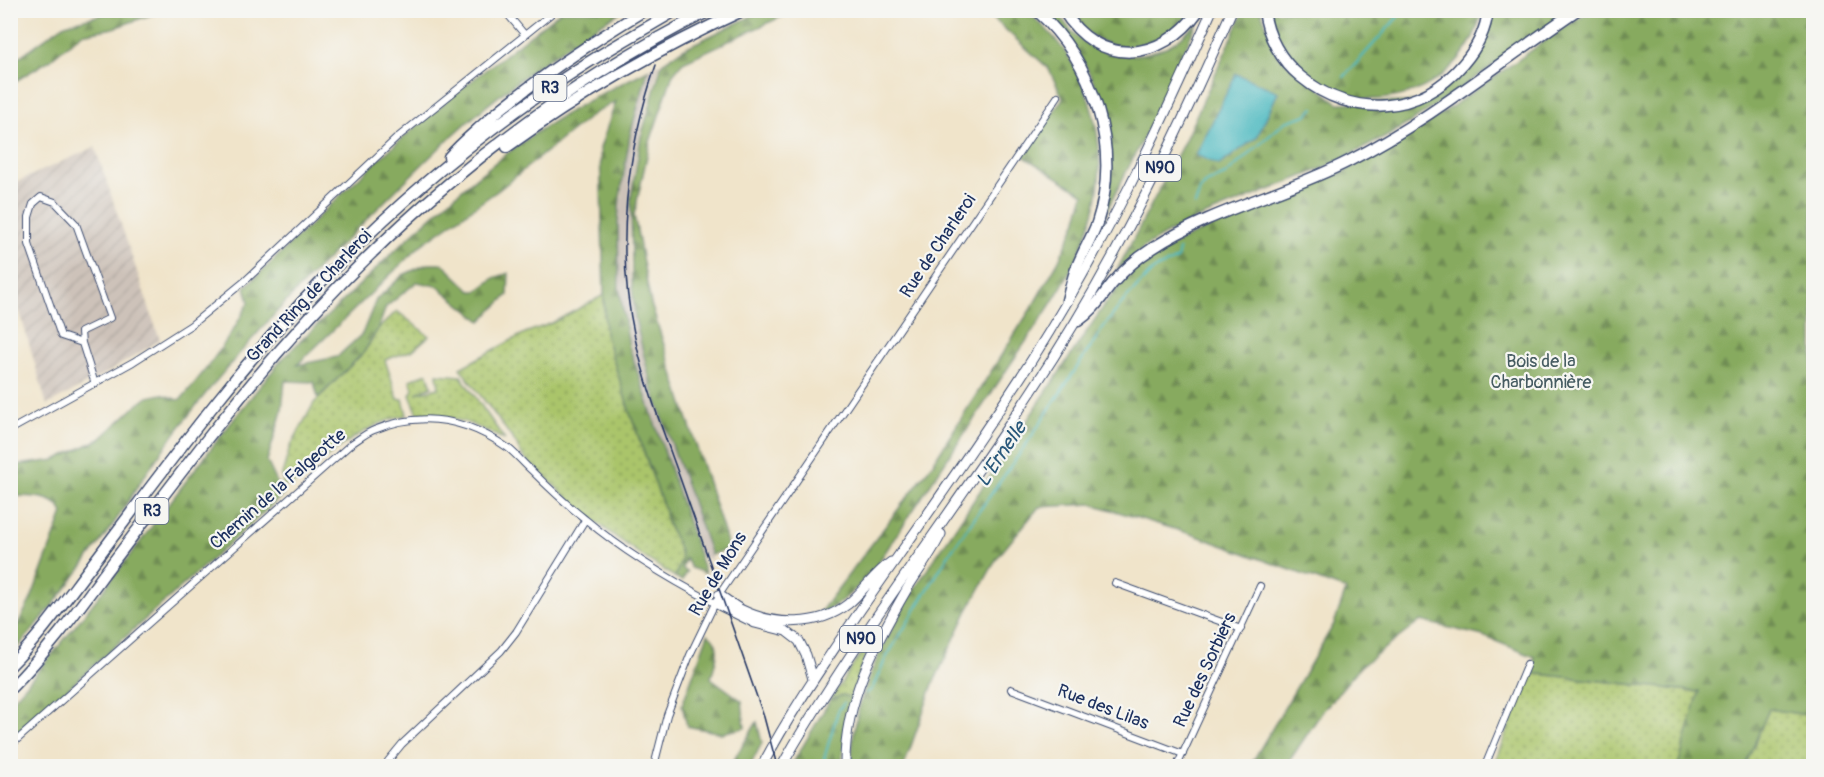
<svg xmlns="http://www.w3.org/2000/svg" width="1824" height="777" viewBox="0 0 1824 777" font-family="Pangolin,sans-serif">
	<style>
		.industrial { fill: url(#industrial-furrows) }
		.railway { fill: #cdc2b9 }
		.grass { fill: url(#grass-dots); stroke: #627a64; stroke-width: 1.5 }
		.forest { fill: url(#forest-firs); stroke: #516c5e; stroke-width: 1.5; fill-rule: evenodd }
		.water { fill: #49b8bf; stroke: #32748e; stroke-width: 1.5 }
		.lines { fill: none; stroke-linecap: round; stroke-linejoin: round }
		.stream { stroke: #49b8bf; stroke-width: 2 }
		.minor-casing { stroke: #3b4a6e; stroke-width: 8 }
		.trunk-casing { stroke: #3b4a6e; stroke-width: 11 }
		.motorway-casing { stroke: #3b4a6e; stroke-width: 13 }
		.minor { stroke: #fff; stroke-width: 6 }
		.trunk { stroke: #fff; stroke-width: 9 }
		.motorway { stroke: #fff; stroke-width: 10 }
		.tram { stroke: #1b2f5e; stroke-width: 1.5 }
		.labels { text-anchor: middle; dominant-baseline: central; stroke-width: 4.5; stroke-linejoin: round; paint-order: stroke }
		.shield { fill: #f6f6f2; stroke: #5d6b8a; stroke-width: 1.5 }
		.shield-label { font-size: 16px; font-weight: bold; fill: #1b2f5e }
		.street-label { font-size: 18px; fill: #1b2f5e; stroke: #f6f6f2 }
		.park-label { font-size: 18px; fill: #465c62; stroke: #f6f6f2 }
		.water-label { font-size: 20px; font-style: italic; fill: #29587b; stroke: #f6f6f2 }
	</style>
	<defs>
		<pattern id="industrial-furrows" width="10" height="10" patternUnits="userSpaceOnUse" patternTransform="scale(1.5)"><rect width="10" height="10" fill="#cdc2b9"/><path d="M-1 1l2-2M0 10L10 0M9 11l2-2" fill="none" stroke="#afa7a1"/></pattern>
		<pattern id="grass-dots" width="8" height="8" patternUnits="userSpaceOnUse" patternTransform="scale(1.5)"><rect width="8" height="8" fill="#aac56b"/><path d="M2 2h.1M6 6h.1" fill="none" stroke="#8aa05b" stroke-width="1.8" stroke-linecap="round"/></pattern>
		<pattern id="forest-firs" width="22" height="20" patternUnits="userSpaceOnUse" patternTransform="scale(1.5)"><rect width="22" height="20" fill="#87aa5f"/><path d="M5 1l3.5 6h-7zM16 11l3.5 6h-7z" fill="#6e8b52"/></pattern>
	</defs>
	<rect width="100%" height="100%" fill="#f6f6f2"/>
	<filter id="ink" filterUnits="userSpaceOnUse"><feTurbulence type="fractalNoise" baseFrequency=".0167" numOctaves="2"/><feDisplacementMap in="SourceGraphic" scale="12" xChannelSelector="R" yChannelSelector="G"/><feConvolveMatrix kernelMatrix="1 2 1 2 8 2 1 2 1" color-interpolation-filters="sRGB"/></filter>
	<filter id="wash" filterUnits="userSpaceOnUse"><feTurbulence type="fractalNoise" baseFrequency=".008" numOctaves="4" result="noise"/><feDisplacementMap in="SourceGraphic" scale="24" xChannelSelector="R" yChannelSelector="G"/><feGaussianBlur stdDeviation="1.35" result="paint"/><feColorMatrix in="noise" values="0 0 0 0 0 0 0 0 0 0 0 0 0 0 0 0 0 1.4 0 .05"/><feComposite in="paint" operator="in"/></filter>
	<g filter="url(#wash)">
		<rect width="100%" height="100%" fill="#f0e4ca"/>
		<path class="industrial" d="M95,147L160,340L110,371L47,405L11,282L10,185Z"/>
		<path class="railway" d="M660,63L644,113L632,179L628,245L630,282L634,315L647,374L712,560L701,556L662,445L634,360L622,300L619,269V219L626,159L637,104L648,69Z"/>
		<path class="grass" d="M604,295L605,333L630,413L665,511C665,528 680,541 681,558C681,563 677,571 675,577C629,549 585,515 546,478C534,468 521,458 516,443L460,368L525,333L552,323Z
			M397,311L429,336L413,350L385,360L398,399H403L407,415C361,424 327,458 291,486L283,485L282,474L290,447L314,403L364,352L378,329Z
			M427,373L432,386L416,393L439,388L437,374L461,376L505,440C473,423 454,416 418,414L410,395L413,389L410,380Z
			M877,630L878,631L863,662L851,698L843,695L830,700Z
			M1530,673L1700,692L1678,766H1493Z
			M1769,709L1813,716V766H1745Z"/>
		<path class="forest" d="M116,11H162L114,28L81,34L50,60L11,84V63L65,24Z
			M561,11H622C562,47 503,89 451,137C420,166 390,196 360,226C289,296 220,370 162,451C145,474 130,499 114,523C82,568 48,614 11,655V637L31,599L63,513C55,494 28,497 11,496V466L55,460L100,439L137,405L148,397L162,394L178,400L182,398C208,368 231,337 249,302L245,287C286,250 324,210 364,173C426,115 494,63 561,11Z
			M762,11H794L683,62L673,74L650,142L634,215L651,304L729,548L711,555L651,385L635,318L632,285L631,198L641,137L662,63L685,48Z
			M985,11H1025C1084,53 1111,136 1095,206C1081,269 1037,324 1002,377C961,439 920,501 878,563C861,585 844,603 818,615L931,466L1032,307L1058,262L1076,223L1084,194L1023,156L1063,98L1048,68Z
			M1043,11H1058C1080,54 1124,66 1168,46C1179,41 1188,31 1197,23L1148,129L1103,218C1107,196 1112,175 1111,153C1108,99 1082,47 1043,11Z
			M1070,11H1192C1165,44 1114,62 1081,26C1077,22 1073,16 1070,11Z
			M1244,11H1261L1278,56L1338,103L1418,102L1437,94L1452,82L1470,64L1481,46L1492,11H1572L1417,118L1384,138L1321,169L1194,220L1168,233L1146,246L1117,270L1185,140ZM1278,92L1257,137L1219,165Z
			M1271,11H1482C1463,98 1353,132 1294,60C1283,46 1273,28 1271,11Z
			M1591,11H1813V716L1769,709L1745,766H1678L1699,692L1530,673L1535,657L1483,636L1421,621L1361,666L1322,712L1286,766H1250L1334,624L1346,590L1194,535L1092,504L1039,507L997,558L967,612L933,684L904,766H852C850,702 882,645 913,591L1087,331L1108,300L1131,273L1156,255L1188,237L1349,169L1417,131L1562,29Z
			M648,70L630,135L620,197L618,221L619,287L629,346L705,573L691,568L686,559L682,568L687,572L682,581L675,577C677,571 681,563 681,558C680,541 665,528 665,511L630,413L605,333L600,148L616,101L593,114L500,189L421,245L297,365L337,357L362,334L376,300L403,275L427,264H443L471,291H477L494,278L509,273L508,295L481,321L437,286L417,282L386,307L378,329L364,352L318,398L314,382L285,381L282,411L267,461L283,495L11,740V702C107,595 186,474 279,363C299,340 323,321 344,300C415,230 492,155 579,106C601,93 625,82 648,70Z
			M708,634C724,645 715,662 711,678L742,701L745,728L721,733L687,726L682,705Z
			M843,695L851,698L841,766H791L830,700Z
			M757,722L762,743L750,766H730Z"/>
		<path class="water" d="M1236,74L1278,92L1257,137L1219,165L1196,155Z"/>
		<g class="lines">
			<path class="stream" d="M1344,77L1404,10
				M1195,205L1200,190L1206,183L1225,175L1285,122L1306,115L1314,108
				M866,693L872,689L886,658L951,551L1025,446L1105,325L1122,303L1153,270L1177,259L1179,250
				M822,766L838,711L844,703"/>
		</g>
	</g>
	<g filter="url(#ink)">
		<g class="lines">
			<defs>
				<path id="minor" d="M504,10L525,35
					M82,343L61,336L29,244V217L33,204L41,197L55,202L76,224L110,318L81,332L82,343L95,384
					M10,430L133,362L191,325L246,280L399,136L556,10
					M1115,583L1241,629
					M1011,689L1183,754
					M10,746L351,444C359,439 366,433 374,430C422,410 467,419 508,448C516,454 523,463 531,470C548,487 566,504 585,519C624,552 669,579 715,603
					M387,766L388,761L402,744L501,651L516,632L585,520
					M654,766L667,715L690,655L719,595L1058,96
					M1177,766L1260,586
					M1485,766L1527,664"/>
				<path id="trunk" d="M719,595C727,600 734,606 742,610C775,626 818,627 848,604C864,591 874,574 891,562
					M715,603L755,623L786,631L799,641L806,655L813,679
					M762,766C791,711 826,661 861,609C919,526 979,443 1033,358C1103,247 1159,130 1212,10
					M782,766C807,720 837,676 866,632C921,551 978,473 1031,392C1111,272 1174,143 1232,10
					M845,766C844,701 875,644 907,589C918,571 932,553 941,534"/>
				<path id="motorway" d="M1036,10C1094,62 1122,148 1097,223C1091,239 1082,253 1076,269C1072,279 1070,290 1067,300
					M1063,10C1098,68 1162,63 1199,10
					M1264,10C1267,36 1281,61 1301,77C1352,119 1420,115 1463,64C1476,49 1486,30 1488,10
					M507,147C582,93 661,48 744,10
					M449,157C461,143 475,132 489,119C537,78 590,43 645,10
					M1078,321C1093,311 1101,298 1112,284C1123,271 1137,258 1153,248C1213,209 1285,194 1349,161C1430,120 1501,61 1577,10
					M10,666C39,637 63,603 88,570C131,513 173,456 218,400C319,273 438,159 575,71C608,49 643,30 677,10
					M10,689C45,654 75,614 104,574C146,519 187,463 231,409C361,245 522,104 711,10"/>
			</defs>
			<use href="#minor" class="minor-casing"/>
			<use href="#trunk" class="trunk-casing"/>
			<use href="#motorway" class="motorway-casing"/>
			<use href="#minor" class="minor"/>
			<use href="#trunk" class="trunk"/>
			<use href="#motorway" class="motorway"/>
			<path class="tram" d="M656,65C626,152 615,248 635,338C647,393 669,446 687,498C713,571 738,645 764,717L777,766"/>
		</g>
	</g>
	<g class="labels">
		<g class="shield">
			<rect x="533.5" y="75" width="33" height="26" rx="4.5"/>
			<rect x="1139" y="155" width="42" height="26" rx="4.5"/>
			<rect x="135.5" y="498" width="33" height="26" rx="4.5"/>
			<rect x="840" y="626" width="42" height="26" rx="4.5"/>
		</g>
		<g class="shield-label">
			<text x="550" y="88">R3</text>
			<text x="1160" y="168">N90</text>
			<text x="152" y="511">R3</text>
			<text x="861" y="639">N90</text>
		</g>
		<g class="street-label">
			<text transform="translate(938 246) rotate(-56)">Rue de Charleroi</text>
			<text transform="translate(309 296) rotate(-47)">Grand Ring de Charleroi</text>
			<text transform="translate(278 489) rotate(-41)">Chemin de la Falgeotte</text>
			<text transform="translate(718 574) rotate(-59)">Rue de Mons</text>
			<text transform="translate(1205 670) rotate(-65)">Rue des Sorbiers</text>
			<text transform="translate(1103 707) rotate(21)">Rue des Lilas</text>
		</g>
		<g class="park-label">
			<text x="1541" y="361">Bois de la<tspan x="1541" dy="21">Charbonnière</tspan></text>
		</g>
		<g class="water-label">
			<text transform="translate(1001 454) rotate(-56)">L'Ernelle</text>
		</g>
	</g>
	<rect width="1824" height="777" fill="none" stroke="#f6f6f2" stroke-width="36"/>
</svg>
